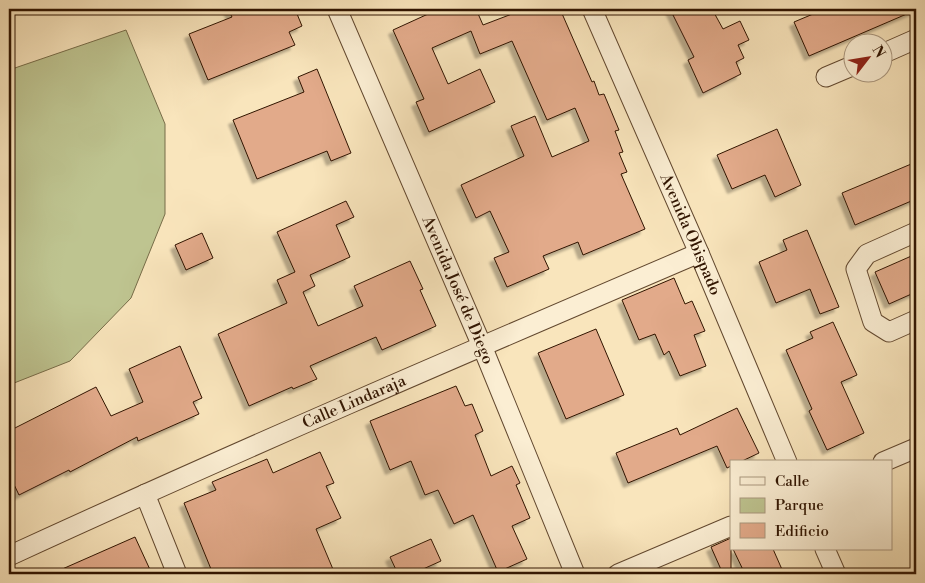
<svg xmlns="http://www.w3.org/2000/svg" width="925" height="583" viewBox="0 0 925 583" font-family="'Libre Bodoni',serif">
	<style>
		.green { fill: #bec490; stroke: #776c48 }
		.building { fill: #e2aa8a; stroke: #301400; filter: url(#shadow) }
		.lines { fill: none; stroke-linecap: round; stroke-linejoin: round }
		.street-casing { stroke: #62482f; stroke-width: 21 }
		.street { stroke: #fbeed3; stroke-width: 19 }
		.labels { text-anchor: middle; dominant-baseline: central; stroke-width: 4; stroke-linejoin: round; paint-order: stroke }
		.street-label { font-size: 16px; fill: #301400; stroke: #fbeed3 }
	</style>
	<defs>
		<filter id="shadow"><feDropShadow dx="-4.5" dy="4.5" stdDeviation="1" flood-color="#0004"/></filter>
	</defs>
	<rect width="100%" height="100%" fill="#f9e5bc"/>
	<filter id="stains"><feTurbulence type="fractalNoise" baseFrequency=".004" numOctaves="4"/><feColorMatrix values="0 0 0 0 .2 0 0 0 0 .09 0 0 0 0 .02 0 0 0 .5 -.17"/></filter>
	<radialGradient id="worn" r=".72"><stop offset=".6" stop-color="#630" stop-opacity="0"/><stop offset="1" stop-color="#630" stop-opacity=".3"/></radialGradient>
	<path class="green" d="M126,30L165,124V214L131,298L70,361L9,385V70Z"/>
	<path class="building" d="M228,9H295L302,26L289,32L295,45L208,80L189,34L232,17Z
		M439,9H476L483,25L525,9H560L592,82L594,81L599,95L604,94L619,130L615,131L623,152L619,153L627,172L621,174L645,229L583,255L578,242L543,256L549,269L507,287L494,258L509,252L490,211L476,218L461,185L524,156L511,126L535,116L552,157L589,141L575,108L547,120L512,41L480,54L471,31L432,48L448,84L480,69L495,102L429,132L416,102L424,99L393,30Z
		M670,9H712L723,29L740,21L749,40L738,45L744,58L736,62L741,74L703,93L688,60L694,57Z
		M825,9H916V10L809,56L794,22Z
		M317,69L351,153L331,161L327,151L257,179L233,120L304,92L298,77Z
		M777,129L801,185L775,197L765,175L732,189L717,155Z
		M916,162V199L855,225L842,193Z
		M346,201L354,217L336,225L350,257L310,275L315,286L303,292L318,326L363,306L354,286L410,261L423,289L420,290L436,326L382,350L376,337L310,366L317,379L293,389L292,387L249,406L218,334L287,303L277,280L295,272L277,232Z
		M807,230L839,307L820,314L810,289L776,303L759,262L787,250L783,240Z
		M202,233L213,258L186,270L175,245Z
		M916,254V292L889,304L875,272Z
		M674,278L685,304L692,301L705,331L694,335L706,366L680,376L669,351L664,355L655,334L639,340L622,300Z
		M833,322L857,375L841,382L864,433L827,450L809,411L812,409L786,350L813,338L810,332Z
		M596,329L624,395L566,419L538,353Z
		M180,346L202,398L193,402L199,414L138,441L137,437L70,472L69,470L19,495L9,474V431L96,387L111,416L143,402L129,369Z
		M456,386L465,406L472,404L483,431L475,435L491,476L512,466L520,483L516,485L530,518L512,526L527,559L498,572L473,515L454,524L438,490L425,495L411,461L390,470L370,421Z
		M737,408L759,453L740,462H731V466L727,468L717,446L628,483L616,453L677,428L680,435Z
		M320,452L334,483L326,486L341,518L316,529L335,574H213L184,503L216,490L212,482L267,459L273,473Z
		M135,537L152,574H51Z
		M731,538V574H723L711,547Z
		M431,539L441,561L412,574H398L390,557Z
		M733,549H773L784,574H745Z"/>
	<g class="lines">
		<defs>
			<g id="street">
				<path id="s1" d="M337,9L482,346L575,574"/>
				<path id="s2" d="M592,9L699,253L787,462"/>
				<path d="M882,54L916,39"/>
				<path d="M826,77L852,66"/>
				<path d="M916,232L867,254L856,269L873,322L889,332L916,320"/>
				<path d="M883,462L916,448"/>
				<path d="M145,494L177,574"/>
				<path d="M825,549L836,574"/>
				<path id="s3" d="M9,556C237,451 468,352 699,253"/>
				<path d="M618,574L731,526"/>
			</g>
		</defs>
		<use href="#street" class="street-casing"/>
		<use href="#street" class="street"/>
	</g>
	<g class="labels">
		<g class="street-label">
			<text stroke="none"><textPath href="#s2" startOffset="246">Avenida Obispado</textPath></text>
			<text stroke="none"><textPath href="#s1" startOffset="306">Avenida José de Diego</textPath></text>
			<text stroke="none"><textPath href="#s3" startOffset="378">Calle Lindaraja</textPath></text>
		</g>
	</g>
	<rect width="925" height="583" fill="none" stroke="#f9e5bc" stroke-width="30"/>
	<rect x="10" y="10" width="905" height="563" fill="none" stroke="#301400" stroke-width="2.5"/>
	<rect x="15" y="15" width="895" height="553" fill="none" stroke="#301400"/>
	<rect x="730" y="460" width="162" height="90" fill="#fbeed3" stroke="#aa977f"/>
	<rect x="740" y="477" width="25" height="8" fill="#fbeed3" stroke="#aa977f"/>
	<text x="775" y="486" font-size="15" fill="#301400">Calle</text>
	<rect x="740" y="498" width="25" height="15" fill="#bec490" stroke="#aa977f"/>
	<text x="775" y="510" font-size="15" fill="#301400">Parque</text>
	<rect x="740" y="523" width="25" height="15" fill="#e2aa8a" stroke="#aa977f"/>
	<text x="775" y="536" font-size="15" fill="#301400">Edificio</text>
	<g transform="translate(868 58) rotate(59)"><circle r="24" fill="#fbeed3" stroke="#aa977f"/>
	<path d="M0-4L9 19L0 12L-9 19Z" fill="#8f2418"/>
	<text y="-8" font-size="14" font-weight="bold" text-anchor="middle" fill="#301400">N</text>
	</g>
	<rect width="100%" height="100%" filter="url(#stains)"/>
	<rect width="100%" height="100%" fill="url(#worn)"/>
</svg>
